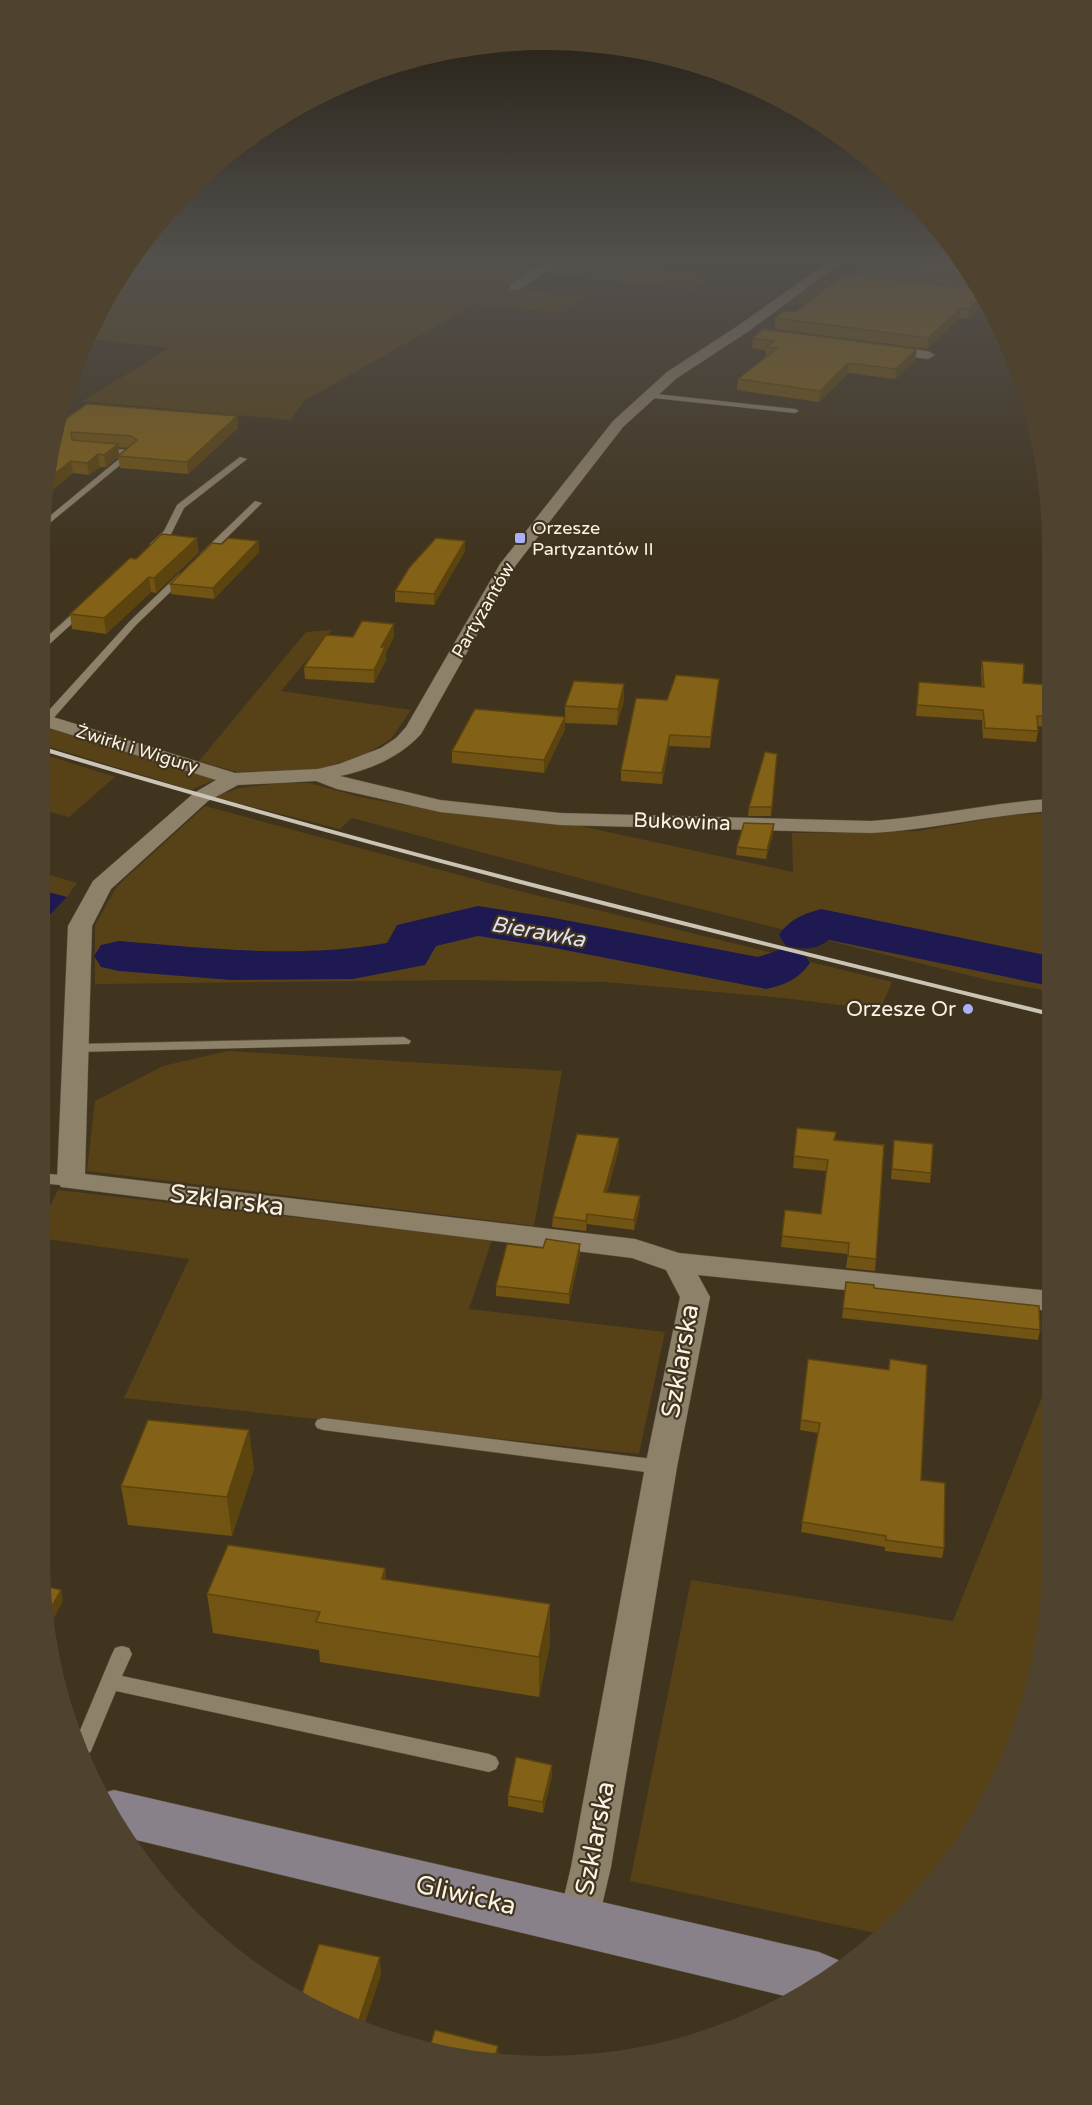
<svg xmlns="http://www.w3.org/2000/svg" width="1092" height="2105" viewBox="0 0 1092 2105" font-family="'Varela Round',sans-serif">
	<style>
		.green { fill: #574217 }
		.water { fill: #1e1a51 }
		.lines { fill: none; stroke-linecap: round; stroke-linejoin: round }
		.river { fill: #1e1a51; fill-rule: evenodd }
		.lane-casing { stroke: #59503c; stroke-width: 1 }
		.street-casing { stroke: #59503c; stroke-width: 1 }
		.secondary-casing { stroke: #59503c; stroke-width: 1 }
		.lane { fill: #8e8169; fill-rule: evenodd }
		.street { fill: #8e8169; fill-rule: evenodd }
		.secondary { fill: #89818a; fill-rule: evenodd }
		.rail { stroke: #cbc3b4; stroke-width: 4 }
		.wall { fill: #715313; fill-rule: evenodd }
		.shaded-wall { fill: #5c440f }
		.building { fill: #836116; stroke: #5c440f; stroke-width: 1.5 }
		.poi-dot { fill: #aab0fb; stroke: #40341f; stroke-width: 2 }
		.labels { text-anchor: middle; dominant-baseline: central; stroke-width: 4.5; stroke-linejoin: round; paint-order: stroke }
		.far-poi-label { font-size: 18px; fill: #faf3e6; stroke: #40341f; text-anchor: start }
		.far-street-label { font-size: 18px; fill: #faf3e6; stroke: #40341f }
		.street-label { font-size: 21px; fill: #faf3e6; stroke: #40341f }
		.poi-label { font-size: 21px; fill: #faf3e6; stroke: #40341f; text-anchor: end }
		.water-label { font-size: 22px; font-style: italic; fill: #dee0f3; stroke: #40341f }
		.near-street-label { font-size: 26px; fill: #faf3e6; stroke: #40341f }
	</style>
	<rect width="100%" height="100%" fill="#40341f"/>
	<path class="green" d="M132,257H484L545,265L508,288L585,297L563,313L475,304L304,401L291,420L83,401L169,348L85,338L91,321Z
		M567,258L709,275L694,290L543,273Z
		M818,279L896,288L864,312L785,302Z
		M332,630L281,691L411,710L391,739L363,756L319,769L237,772L199,761L306,632Z
		M40,723L216,779L191,790L40,744Z
		M40,753L115,777L69,817L40,809Z
		M280,783H309L360,797L448,813L571,824L793,872L792,833L918,831L1011,815L1050,813V991L992,981L640,894L352,818L340,829L213,797L239,788Z
		M205,806L507,888L892,982L880,1010L784,998L606,982L463,980L95,984V925L117,886Z
		M40,872L77,883L67,897L40,890Z
		M228,1051L562,1071L534,1226L87,1171L95,1101L163,1066Z
		M58,1190L492,1240L469,1309L665,1332L639,1454L124,1398L189,1259L39,1238V1229Z
		M1051,1374L1052,1592L1036,1690L1001,1784L948,1868L885,1935L630,1881L691,1580L953,1621Z"/>
	<path class="water" d="M40,890L67,897L40,925Z"/>
	<g class="lines">
		<path class="river" d="M478,906L549,917L758,957L785,948L803,952L810,963C799,979 785,985 766,989L549,947L478,936L436,946L425,965L353,979L231,980L119,971L101,967L94,956L101,945L119,941C207,948 299,959 387,943L397,925Z
			M821,909L1050,956V986L829,940C815,950 803,950 786,946L779,935C790,919 803,914 821,909Z"/>
		<defs>
			<path id="lane" d="M647,393L795,409L799,411L795,413L644,397V393Z
				M97,448L132,450L136,452L40,531V524L125,454L100,452L96,450Z
				M240,457L247,459L184,508L171,534L156,548H150V544L164,531L177,505Z
				M255,501L262,503L206,558H200V554Z
				M179,574L187,576L136,625L50,722H42V718L130,621Z
				M80,607L88,609L43,650L40,651V643Z
				M404,1037L411,1041L409,1044L77,1052L70,1048L77,1044Z
				M39,1173L71,1176L78,1181L71,1186L39,1183Z
				M323,1418L661,1460L667,1462L670,1467L667,1472L661,1474L323,1430L317,1428L315,1424L317,1420Z
				M122,1646L129,1648L132,1654L122,1676L489,1754L496,1757L499,1763L496,1769L489,1772L116,1691L91,1751L85,1758L76,1740L112,1654L115,1648Z"/>
			<path id="street" d="M554,257H568L518,290H510V284Z
				M836,257H849L746,333L677,378L623,427L516,565L421,734C400,757 370,770 340,776L440,800L560,813L871,821C931,817 989,803 1050,799V811C989,815 931,830 871,833L560,825L440,812L337,789L316,781L238,785L208,801L111,889L92,926L85,1174L635,1239L679,1253L1051,1291V1311L698,1275L710,1297L677,1467L611,1867L598,1922L592,1935L578,1941L564,1935L558,1922L571,1867L645,1467L680,1297L666,1270L632,1258L61,1187L57,1181L68,926L93,881L194,793L216,780L40,725V713L235,773L318,769L339,764L381,748L396,738L406,727L500,564L613,421L667,372L736,327Z
				M881,345L928,351L935,355L928,359L876,352L874,349L876,346Z"/>
			<path id="secondary" d="M114,1790L819,1952L838,1960L840,1965L789,1997L128,1838L104,1793Z"/>
		</defs>
		<use href="#lane" class="lane-casing"/>
		<use href="#street" class="street-casing"/>
		<use href="#secondary" class="secondary-casing"/>
		<use href="#lane" class="lane"/>
		<use href="#street" class="street"/>
		<use href="#secondary" class="secondary"/>
		<path class="rail" d="M40,748C373,849 712,931 1050,1014"/>
	</g>
	<path class="wall" d="M967,264L980,289L856,274L857,265Z
		M981,289L968,319L960,318L927,349L775,329V318L796,312Z
		M753,338L915,360L895,379L848,373L819,402L737,390L738,379L766,357H765L766,350L752,348Z
		M237,416L238,428L188,474L120,468L118,457L106,467H100L89,475L73,473L43,498L54,427ZM118,447L128,448L119,455Z
		M258,541L259,552L214,599L171,594L170,584L222,544Z
		M465,541V551L434,605L395,602V591Z
		M199,552L156,593L151,592L106,634L72,629L70,614L136,559Z
		M394,624V636L386,652V660L374,683L305,679L304,667L353,637Z
		M982,661L1023,683L1049,685V727L1037,726L1038,731L1036,742L983,738L982,720L916,716L919,682L982,687L981,670Z
		M719,679L710,748L669,746L662,784L621,781V770L667,700Z
		M624,684V700L617,725L565,723V706Z
		M565,717V729L544,773L452,763V751Z
		M777,754L771,816H748L749,807Z
		M773,833L766,859L736,855L737,847Z
		M797,1128L836,1132L835,1140L876,1259L875,1271L846,1268L848,1254L781,1247L785,1210L821,1214L826,1171L793,1168Z
		M894,1140L931,1173L930,1183L891,1179Z
		M619,1148L607,1192L640,1196V1206L634,1230L587,1224L586,1231L552,1227L553,1217Z
		M580,1244V1254L569,1304L496,1296V1286Z
		M846,1282L874,1288L1040,1330L1038,1340L842,1318Z
		M808,1359L888,1370L890,1359L921,1480L944,1548L942,1558L885,1551V1547L801,1532L818,1433L800,1430Z
		M254,1468L232,1536L128,1525L121,1486Z
		M385,1568L386,1579L550,1644L539,1697L320,1662L319,1650L213,1633L207,1594Z
		M552,1775L543,1813L508,1806V1796Z"/>
	<path class="shaded-wall" d="M983,294L987,300L968,319L969,309Z
		M961,308L960,318L927,349L928,338Z
		M917,349L915,360L895,379L896,369Z
		M848,363V373L819,402L820,391Z
		M237,416L238,428L188,474L187,462Z
		M118,444L119,456L106,467L104,455Z
		M98,454L100,467L89,475L87,463Z
		M71,461L73,473L43,498L45,481Z
		M197,538L199,552L156,593L154,578Z
		M258,541L259,552L214,599L213,588Z
		M465,541V551L434,605V594Z
		M149,577L151,592L106,634L104,618Z
		M394,624V636L386,652V660L374,683V670L381,647Z
		M719,679L718,690L710,748L711,737Z
		M624,684V700L617,725L618,709Z
		M565,717V729L544,773V760Z
		M670,735L669,746L662,784V773Z
		M774,824L773,833L766,859L767,850Z
		M619,1138V1148L604,1202V1192Z
		M640,1196V1206L634,1230V1220Z
		M587,1214V1224L586,1231V1221Z
		M580,1244V1254L569,1304V1294Z
		M249,1430L254,1468L232,1536L227,1497Z
		M385,1568L388,1607L382,1579Z
		M61,1590L63,1601L50,1625L48,1613Z
		M550,1604V1644L539,1697V1657Z
		M552,1765V1775L543,1813V1802Z
		M380,1957L381,1975L364,2026L358,2023Z
		M498,2046L499,2057H495Z"/>
	<path class="building" d="M866,257H961L967,264L975,279L857,265Z
		M844,274L981,289L983,294L969,309L961,308L928,338L775,318L784,311L796,312Z
		M763,329L917,349L896,369L848,363L820,391L738,379L777,348L766,347L774,341L753,338Z
		M87,404L237,416L187,462L118,456L137,440L131,436L71,432L72,440L118,444L104,455L98,454L87,463L71,461L45,481L54,427Z
		M162,534L197,538L154,578L149,577L104,618L70,614L130,558L136,559Z
		M228,538L258,541L213,588L170,584L212,543L222,544Z
		M436,538L465,541L434,594L395,591L409,568Z
		M362,621L394,624L381,647H385L374,670L304,667L326,635L353,637Z
		M982,661L1024,664L1023,683L1049,685V716H1037L1038,731L985,728L983,710L917,705L919,682L984,687Z
		M676,675L719,679L711,737L670,735L662,773L621,770L636,698L667,700Z
		M574,681L624,684L618,709L565,706Z
		M475,709L565,717L544,760L452,751Z
		M765,752L777,754L772,807H749Z
		M744,823L774,824L767,850L737,847Z
		M797,1128L836,1132L834,1140L884,1145L876,1259L848,1256L849,1243L782,1236L785,1210L821,1214L828,1160L794,1156Z
		M577,1134L619,1138L604,1192L640,1196L634,1220L587,1214L586,1221L553,1217Z
		M894,1140L933,1144L931,1173L892,1169Z
		M546,1239L580,1244L569,1294L496,1286L507,1244L543,1248Z
		M846,1282L874,1285V1288L1039,1306L1040,1330L843,1308Z
		M808,1359L889,1370L890,1359L927,1365L921,1480L945,1483L944,1548L886,1540V1536L802,1522L820,1423L801,1420Z
		M148,1420L249,1430L227,1497L121,1486Z
		M228,1545L385,1568L382,1579L550,1604L539,1657L316,1622L320,1612L207,1594Z
		M44,1586L61,1590L48,1613Z
		M516,1757L552,1765L543,1802L508,1796Z
		M319,1944L380,1957L358,2023L278,1987L302,1993Z
		M435,2030L498,2046L495,2057L429,2050Z"/>
	<linearGradient id="sky" x2="0" y2="1"><stop stop-color="#231d11"/><stop offset="0.47" stop-color="#53504d"/><stop offset="1" stop-color="#53504d" stop-opacity="0"/></linearGradient>
	<rect width="1092" height="552" fill="url(#sky)"/>
	<g class="poi-dot">
		<rect x="514" y="532" width="12" height="12" rx="3"/>
		<circle cx="968" cy="1009" r="6"/>
	</g>
	<g class="labels">
		<g class="far-poi-label">
			<text x="532" y="528">Orzesze<tspan x="532" dy="21">Partyzantów II</tspan></text>
		</g>
		<g class="far-street-label">
			<text transform="translate(483 610) rotate(-60)">Partyzantów</text>
			<text transform="translate(137 749) rotate(17)">Żwirki i Wigury</text>
		</g>
		<g class="street-label">
			<text transform="translate(682 822) rotate(2)">Bukowina</text>
		</g>
		<g class="poi-label">
			<text x="956" y="1009">Orzesze Or</text>
		</g>
		<g class="water-label">
			<text transform="translate(538 932) rotate(10)">Bierawka</text>
		</g>
		<g class="near-street-label">
			<text transform="translate(227 1200) rotate(7)">Szklarska</text>
			<text transform="translate(680 1361) rotate(-80)">Szklarska</text>
			<text transform="translate(595 1838) rotate(-79)">Szklarska</text>
			<text transform="translate(466 1895) rotate(13)">Gliwicka</text>
		</g>
	</g>
	<path d="M0 0H1092V2105H0ZM546 50H546A496 496 0 0 1 1042 546V1560A496 496 0 0 1 546 2056H546A496 496 0 0 1 50 1560V546A496 496 0 0 1 546 50Z" fill="#4f432f" fill-rule="evenodd"/>
</svg>
